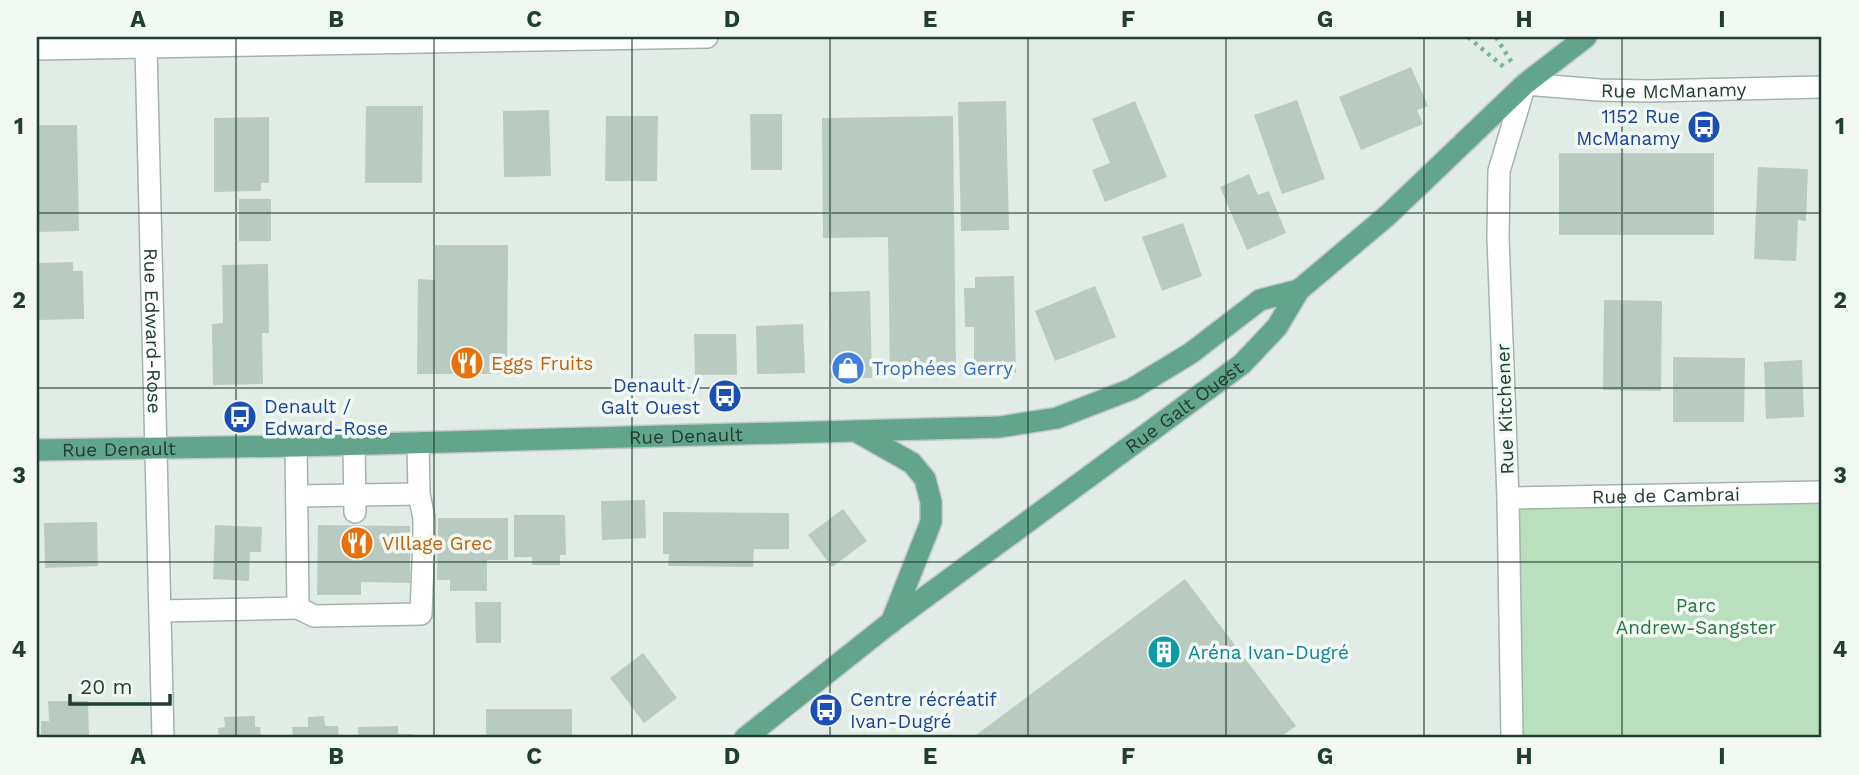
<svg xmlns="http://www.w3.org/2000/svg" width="1859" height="775" viewBox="0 0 1859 775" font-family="'Work Sans',sans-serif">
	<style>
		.green { fill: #b8dfbe }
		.building { fill: #b9cac1 }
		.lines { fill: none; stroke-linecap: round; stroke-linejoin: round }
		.minor-casing { stroke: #a3b4ac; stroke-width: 24 }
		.major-casing { stroke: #c1c9c6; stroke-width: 24 }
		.path { stroke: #7fb29c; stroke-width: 4.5; stroke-dasharray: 3.5 5; stroke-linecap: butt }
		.minor { stroke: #fff; stroke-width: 21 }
		.major { stroke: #63a58c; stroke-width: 21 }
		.grid { fill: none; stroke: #203e32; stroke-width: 2; stroke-opacity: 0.55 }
		.labels { text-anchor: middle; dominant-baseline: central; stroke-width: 7; stroke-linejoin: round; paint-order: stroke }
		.street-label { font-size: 19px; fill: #203e32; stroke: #f2f9f4 }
		.transit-label { font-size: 19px; fill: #164399; stroke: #f2f9f4; text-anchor: end }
		.food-label { font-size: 19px; fill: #c56008; stroke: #f2f9f4; text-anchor: start }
		.shop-label { font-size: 19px; fill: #366cbe; stroke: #f2f9f4; text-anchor: start }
		.park-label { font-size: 19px; fill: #28773d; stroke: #f2f9f4 }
		.culture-label { font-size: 19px; fill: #0d838f; stroke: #f2f9f4; text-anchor: start }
		.neatline { fill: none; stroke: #203e32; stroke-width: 2.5 }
		.grid-label { font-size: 23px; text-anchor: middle; font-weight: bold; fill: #203e32 }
	</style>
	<rect width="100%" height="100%" fill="#e1ece6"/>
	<path class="green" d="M1822,492V738H1512L1508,498Z"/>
	<path class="building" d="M1411,67L1428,106L1417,110L1423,124L1361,150L1339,97Z
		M1297,100L1325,179L1282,194L1254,115Z
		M1006,101L1009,230L961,231L958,102Z
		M1135,101L1167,177L1105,202L1092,170L1110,163L1092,119Z
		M366,106H423L422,183H365Z
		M549,110L551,176L504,177L503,111Z
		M750,114H782V170H751Z
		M606,116H658L657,181H605Z
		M953,116L956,375L890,376L888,237L823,238L822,118Z
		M269,117V183H261V191L214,192V118Z
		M37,125H77L79,231L37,232Z
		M1559,153H1714V235H1559Z
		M1758,167L1808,169L1806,221L1798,220L1796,261L1754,259Z
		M1249,174L1258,195L1269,191L1286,233L1247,250L1220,187Z
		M239,199H271V241H239Z
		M1183,223L1202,276L1162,291L1142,237Z
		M435,245H508L507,374H417L418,279L435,280Z
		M73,262V271H83L84,319L37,320V263Z
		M268,264L269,333H262L263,384L213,385L212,324L223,323L222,265Z
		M1014,276L1016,373L974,374V327H965L964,288H975V277Z
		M1095,286L1116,337L1055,361L1035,311Z
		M870,291L872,378H831L829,292Z
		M1604,300L1662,301L1661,391L1603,390Z
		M803,324L805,373L757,374L756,326Z
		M694,334H736L737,375H695Z
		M1673,357L1745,358L1744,422H1673Z
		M1802,360L1804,417L1766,419L1764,362Z
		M645,500L646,538L602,540L601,501Z
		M843,509L867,541L832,567L808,535Z
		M663,512L789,513V549H754L753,567L668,566L669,554H663Z
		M514,515H565L566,555H560V565H532V557H514Z
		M438,518H508V560H487V591H450V580H437Z
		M97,522L98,566L45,568L44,523Z
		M215,525L262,527L261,552H250L249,581L213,579Z
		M318,525L410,526V583L361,582V595H317Z
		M1185,579L1296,726L1279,738H972Z
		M475,602H501V643H476Z
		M643,653L677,698L644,723L610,678Z
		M48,701H88L89,738H41V721H49Z
		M486,709H572V738H486Z
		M255,716V727H260L261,738H219L218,728L225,727L224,717Z
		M324,716L325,726H338L339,738H293L292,727H308V717Z
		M398,726V734H413V738H358V727Z"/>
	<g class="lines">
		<defs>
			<g id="minor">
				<path id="s1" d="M146,47L163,738"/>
				<path d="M37,49L707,37"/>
				<path d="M354,444L355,512"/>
				<path d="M297,496L419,494"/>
				<path id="s2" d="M1508,498L1822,492"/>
				<path d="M298,608L314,616L421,614L424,538V518L419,494L418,443"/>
				<path d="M160,611L298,608L296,446"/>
				<path id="s3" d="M1512,738L1508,498L1498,238L1499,171L1525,84L1599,90L1649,91L1822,87"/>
			</g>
			<g id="major">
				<path d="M859,433L912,463L925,479L931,502V522L891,623"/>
				<path id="s4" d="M37,450L296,446L1000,427L1057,418L1132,389L1191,353L1260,300L1299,290"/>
				<path id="s5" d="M745,738L890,623L1242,364L1277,327L1299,290L1388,215L1525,84L1586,37"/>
			</g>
		</defs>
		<use href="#minor" class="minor-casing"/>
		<use href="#major" class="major-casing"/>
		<path class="path" d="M1468,37L1505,68
			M1496,37L1512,63"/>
		<use href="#minor" class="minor"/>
		<use href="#major" class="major"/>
	</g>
	<path class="grid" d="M236,37V738M434,37V738M632,37V738M830,37V738M1028,37V738M1226,37V738M1424,37V738M1622,37V738M37,213H1822M37,388H1822M37,562H1822"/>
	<defs>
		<symbol id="bus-disc" viewBox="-11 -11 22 22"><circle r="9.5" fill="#1a4fb4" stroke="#f2f9f4"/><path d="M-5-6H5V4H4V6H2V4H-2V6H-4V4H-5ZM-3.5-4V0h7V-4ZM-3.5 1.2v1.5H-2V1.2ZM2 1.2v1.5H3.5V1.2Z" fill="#fff"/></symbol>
		<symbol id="restaurant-disc" viewBox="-11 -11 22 22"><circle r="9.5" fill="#e8710a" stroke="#f2f9f4"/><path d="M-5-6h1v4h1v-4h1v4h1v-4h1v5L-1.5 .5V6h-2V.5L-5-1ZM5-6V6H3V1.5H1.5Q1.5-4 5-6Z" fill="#fff"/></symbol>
		<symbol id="shop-disc" viewBox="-11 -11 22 22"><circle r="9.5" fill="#3f7fe0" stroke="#f2f9f4"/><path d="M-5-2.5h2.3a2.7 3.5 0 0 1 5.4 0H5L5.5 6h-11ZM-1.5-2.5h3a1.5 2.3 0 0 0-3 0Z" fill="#fff"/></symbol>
		<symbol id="building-disc" viewBox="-11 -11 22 22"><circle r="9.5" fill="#0f9aa8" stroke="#f2f9f4"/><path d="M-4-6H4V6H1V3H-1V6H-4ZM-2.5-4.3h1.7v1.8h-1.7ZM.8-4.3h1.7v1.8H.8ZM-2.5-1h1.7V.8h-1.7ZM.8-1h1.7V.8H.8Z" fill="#fff"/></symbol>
	</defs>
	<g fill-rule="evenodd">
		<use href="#bus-disc" x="1685" y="108" width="38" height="38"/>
		<use href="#restaurant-disc" x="448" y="344" width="38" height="38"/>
		<use href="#shop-disc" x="829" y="349" width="38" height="38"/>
		<use href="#bus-disc" x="706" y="377" width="38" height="38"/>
		<use href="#bus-disc" x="221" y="398" width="38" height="38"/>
		<use href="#restaurant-disc" x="338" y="524" width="38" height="38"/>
		<use href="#building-disc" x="1145" y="633" width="38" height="38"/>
		<use href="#bus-disc" x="807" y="691" width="38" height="38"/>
	</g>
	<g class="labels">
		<g class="street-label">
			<text stroke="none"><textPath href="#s3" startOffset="807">Rue McManamy</textPath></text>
			<text stroke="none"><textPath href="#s1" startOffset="284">Rue Edward-Rose</textPath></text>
			<text stroke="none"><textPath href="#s5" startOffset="550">Rue Galt Ouest</textPath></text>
			<text transform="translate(1505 409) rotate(-92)">Rue Kitchener</text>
			<text stroke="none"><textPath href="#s4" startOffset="649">Rue Denault</textPath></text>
			<text stroke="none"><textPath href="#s4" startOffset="82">Rue Denault</textPath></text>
			<text stroke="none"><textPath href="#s2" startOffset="158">Rue de Cambrai</textPath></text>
		</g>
		<g class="transit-label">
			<text x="1680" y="116">1152 Rue<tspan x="1680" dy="22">McManamy</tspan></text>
			<text x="700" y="385">Denault /<tspan x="700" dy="22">Galt Ouest</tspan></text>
			<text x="264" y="406" text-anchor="start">Denault /<tspan x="264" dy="22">Edward-Rose</tspan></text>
			<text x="850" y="699" text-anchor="start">Centre récréatif<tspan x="850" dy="22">Ivan-Dugré</tspan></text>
		</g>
		<g class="food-label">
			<text x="491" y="363">Eggs Fruits</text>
			<text x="382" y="543">VIllage Grec</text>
		</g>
		<g class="shop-label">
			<text x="872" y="368">Trophées Gerry</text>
		</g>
		<g class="park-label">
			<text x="1696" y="605">Parc<tspan x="1696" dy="22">Andrew-Sangster</tspan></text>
		</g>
		<g class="culture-label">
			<text x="1188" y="652">Aréna Ivan-Dugré</text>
		</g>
	</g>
	<rect width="1859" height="775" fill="none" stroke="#f2f9f4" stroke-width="77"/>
	<path d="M70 694v10h100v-10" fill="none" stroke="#203e32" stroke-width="3.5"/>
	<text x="80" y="694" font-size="21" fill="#203e32" stroke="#f2f9f4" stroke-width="5" paint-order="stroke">20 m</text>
	<rect x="38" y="38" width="1782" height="698" class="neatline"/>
	<g class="grid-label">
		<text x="138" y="27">A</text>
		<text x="336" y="27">B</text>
		<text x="534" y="27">C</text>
		<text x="732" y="27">D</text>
		<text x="930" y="27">E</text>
		<text x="1128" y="27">F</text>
		<text x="1325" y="27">G</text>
		<text x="1524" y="27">H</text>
		<text x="1722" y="27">I</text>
		<text x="19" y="134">1</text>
		<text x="1840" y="134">1</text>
		<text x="19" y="308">2</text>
		<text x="1840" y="308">2</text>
		<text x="19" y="483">3</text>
		<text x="1840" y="483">3</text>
		<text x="19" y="657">4</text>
		<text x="1840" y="657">4</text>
		<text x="138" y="764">A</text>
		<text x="336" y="764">B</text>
		<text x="534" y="764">C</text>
		<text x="732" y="764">D</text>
		<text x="930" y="764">E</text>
		<text x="1128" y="764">F</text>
		<text x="1325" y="764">G</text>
		<text x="1524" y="764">H</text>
		<text x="1722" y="764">I</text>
	</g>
</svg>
